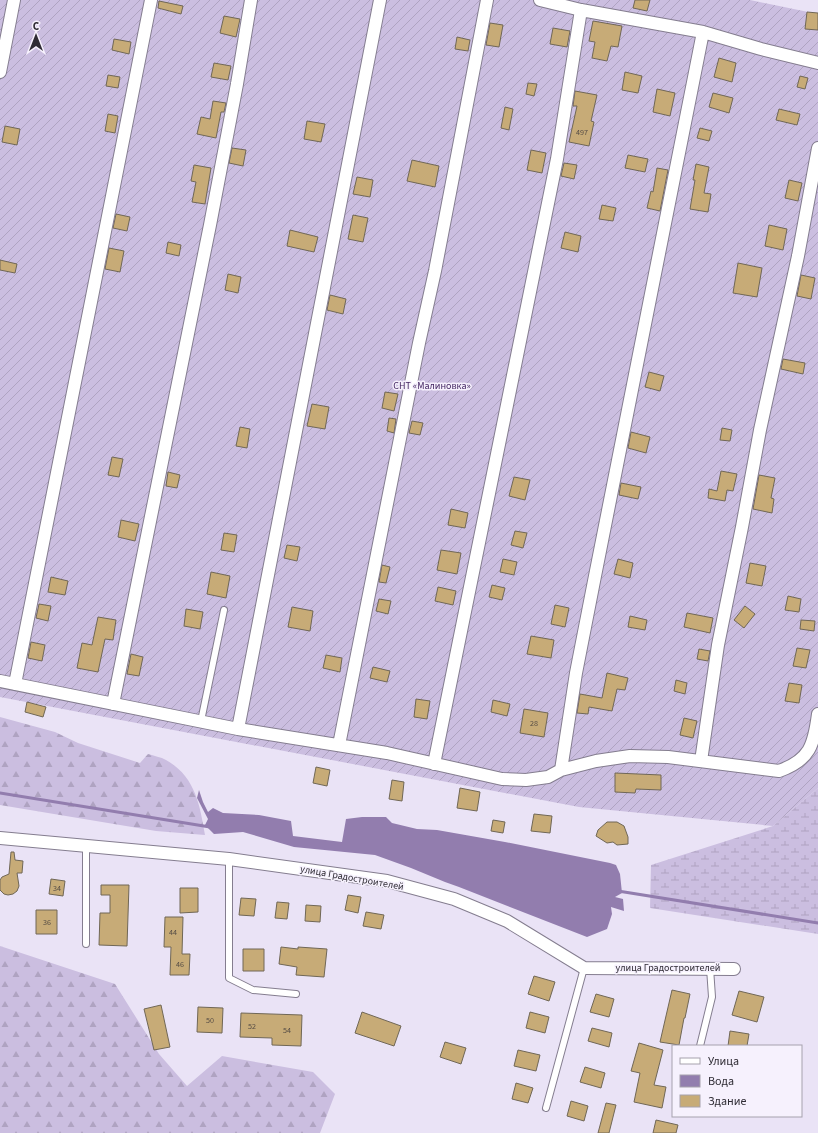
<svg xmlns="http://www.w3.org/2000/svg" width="818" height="1133" viewBox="0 0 818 1133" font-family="'Source Sans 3',sans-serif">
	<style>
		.forest { fill: url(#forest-firs) }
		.wetland { fill: url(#wetland-marsh) }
		.garden { fill: url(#garden-furrows) }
		.water { fill: #927dae }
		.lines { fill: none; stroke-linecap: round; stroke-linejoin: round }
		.stream { stroke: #927dae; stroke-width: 3 }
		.building { fill: #c7ab77; stroke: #706756 }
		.lane-casing { stroke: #847d8f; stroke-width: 8 }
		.street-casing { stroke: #847d8f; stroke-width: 14 }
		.lane { stroke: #fff; stroke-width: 6 }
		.street { stroke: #fff; stroke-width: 12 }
		.labels { text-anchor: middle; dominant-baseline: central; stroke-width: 3; stroke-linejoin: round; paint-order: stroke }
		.number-label { font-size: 8px; fill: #554c45 }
		.park-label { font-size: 10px; fill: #3e1f5d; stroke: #f6f1fd }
		.street-label { font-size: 10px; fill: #2f2c34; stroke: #f6f1fd }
	</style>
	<defs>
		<pattern id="forest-firs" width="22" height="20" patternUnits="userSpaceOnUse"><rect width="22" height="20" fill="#cbbee0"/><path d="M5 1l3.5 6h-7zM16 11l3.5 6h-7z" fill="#afa3c1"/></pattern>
		<pattern id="wetland-marsh" width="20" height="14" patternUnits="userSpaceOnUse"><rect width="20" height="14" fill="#cbbee0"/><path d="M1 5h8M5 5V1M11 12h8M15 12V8" fill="none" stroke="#afa3c1"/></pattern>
		<pattern id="garden-furrows" width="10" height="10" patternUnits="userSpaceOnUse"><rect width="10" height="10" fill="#cbbee0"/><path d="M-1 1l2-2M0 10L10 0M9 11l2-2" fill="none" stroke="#afa3c1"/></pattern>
	</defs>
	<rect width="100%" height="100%" fill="#eae3f6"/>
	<path class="forest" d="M0,717L55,732L78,743L140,763L148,754C154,756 161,757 166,760C195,776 200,805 205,835L156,831L0,805Z
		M0,946L115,984L159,1054L187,1086L222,1056L313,1072L335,1094L320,1133H0Z"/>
	<path class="wetland" d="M818,788V934L650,908L651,865L773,826Z"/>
	<path class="garden" d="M0,0H750L818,14V788L773,826L579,807L0,697Z"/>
	<path class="water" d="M199,790L203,802L208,812L213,808L223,813L259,815L291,821L293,836L342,842L346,819L362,817H386L392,823L417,829L437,830L505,842L610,863L616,865L620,874L622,893L615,897L623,899L624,911L611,907L612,914L607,929L587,937L459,887L445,882L411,868L375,855L294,847L243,832L214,834L205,825L208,819L197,798Z"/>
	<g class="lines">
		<path class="stream" d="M0,793L210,827
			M618,891L818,923"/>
	</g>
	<path class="building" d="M635,0H650L647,11L633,8Z
		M159,1L183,6L181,14L158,8Z
		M807,12L818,13V30L805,29Z
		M224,16L240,19L236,37L220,33Z
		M593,21L622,26L618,47L611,46L607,61L592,58L595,42L589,41Z
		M490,23L503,25L499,47L486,45Z
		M553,28L570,31L567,47L550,44Z
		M457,37L470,40L468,51L455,49Z
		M114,39L131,42L129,54L112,50Z
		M719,58L736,63L732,82L714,77Z
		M214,63L231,66L228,80L211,77Z
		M625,72L642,76L638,93L622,90Z
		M108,75L120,77L118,88L106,86Z
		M800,76L808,78L805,89L797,87Z
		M528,83L537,84L534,96L526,94Z
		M657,89L675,93L670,116L653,112Z
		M575,91L597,95L591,121L594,122L589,146L569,142L577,106H573Z
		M713,93L733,98L729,113L709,107Z
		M213,101L226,103L224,112H221L216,138L197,134L201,117L210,119Z
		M505,107L513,109L509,130L501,128Z
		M779,109L800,114L797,125L776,120Z
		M108,114L118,116L115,133L105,131Z
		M307,121L325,124L321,142L304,139Z
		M5,126L20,129L17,145L2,142Z
		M700,128L712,131L709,141L697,138Z
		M232,148L246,150L243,166L229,163Z
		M531,150L546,153L542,173L527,170Z
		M628,155L648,159L645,172L625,168Z
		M412,160L439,166L435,187L407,181Z
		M564,163L577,165L574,179L561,176Z
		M696,164L709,167L704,193L711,194L708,212L690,209L695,180H693Z
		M194,165L211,168L205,204L192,202L196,182L191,181Z
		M657,168L668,170L660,211L647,208L651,191L653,192Z
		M357,177L373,180L370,197L353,194Z
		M789,180L802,183L798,201L785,198Z
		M602,205L616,208L613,221L599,219Z
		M116,214L130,217L127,231L113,228Z
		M353,215L368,218L363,242L348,239Z
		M769,225L787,229L783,250L765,246Z
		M290,230L318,237L314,252L287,246Z
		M565,232L581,236L578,252L561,248Z
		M168,242L181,245L179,256L166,253Z
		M109,248L124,251L120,272L105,269Z
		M0,260L17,264L15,273L0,270Z
		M738,263L762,268L757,297L733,293Z
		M228,274L241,277L238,293L225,290Z
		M801,275L815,278L811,299L797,296Z
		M330,295L346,299L343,314L327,310Z
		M783,359L805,363L803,374L781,369Z
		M649,372L664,376L660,391L645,387Z
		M385,392L398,394L394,411L382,408Z
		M312,404L329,407L325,429L307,426Z
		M389,418L396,419L394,433L387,431Z
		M412,421L423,423L420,435L409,433Z
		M240,427L250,429L247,448L236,446Z
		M722,428L732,430L730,441L720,440Z
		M631,432L650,437L646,453L628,448Z
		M112,457L123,459L119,477L108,475Z
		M721,471L737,474L733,491L727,490L725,501L708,498L709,489L717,491Z
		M168,472L180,475L177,488L166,486Z
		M759,475L775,478L771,498L774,499L772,513L753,509Z
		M514,477L530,480L525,500L509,496Z
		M621,483L641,487L638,499L619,495Z
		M451,509L468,513L465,528L448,525Z
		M121,520L139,524L135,541L118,537Z
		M515,531L527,533L523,548L511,545Z
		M224,533L237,535L234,552L221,550Z
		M287,545L300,547L297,561L284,558Z
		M441,550L461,553L457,574L437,570Z
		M503,559L517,562L514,575L500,572Z
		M618,559L633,563L630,578L614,574Z
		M750,563L766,566L762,586L746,583Z
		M382,565L390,567L386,583L379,582Z
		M211,572L230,576L226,598L207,594Z
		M51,577L68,581L65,595L48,592Z
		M492,585L505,588L502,600L489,597Z
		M438,587L456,591L453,605L435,601Z
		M788,596L801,599L799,612L785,610Z
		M379,599L391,601L388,614L376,611Z
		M39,604L51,606L48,621L36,618Z
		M555,605L569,608L565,627L551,624Z
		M745,606L755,614L744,628L734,620Z
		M292,607L313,611L310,631L288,627Z
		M186,609L203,612L200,629L184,626Z
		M687,613L713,618L710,633L684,627Z
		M630,616L647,620L645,630L628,627Z
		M98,617L116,620L113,640L105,639L98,672L77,668L82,643L92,645Z
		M801,620L815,621L814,631L800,629Z
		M531,636L554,640L551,658L527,654Z
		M31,642L45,645L42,661L28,658Z
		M797,648L810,650L806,668L793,666Z
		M699,649L710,651L708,661L697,659Z
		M131,654L143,657L139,676L127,674Z
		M326,655L342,658L340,672L323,668Z
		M373,667L390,671L387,682L370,678Z
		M607,673L628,678L625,690L617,689L612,711L589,707L588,714L577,713L580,694L602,698Z
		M676,680L687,683L685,694L674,691Z
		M789,683L802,685L799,703L785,701Z
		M416,699L430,701L427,719L414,717Z
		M493,700L510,704L507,716L491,712Z
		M27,702L46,707L43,717L25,712Z
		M524,709L548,713L544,737L520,733Z
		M684,718L697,721L693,738L680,735Z
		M316,767L330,770L327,786L313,783Z
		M615,773L661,775V790L636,789L635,793L615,792Z
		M392,780L404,782L402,801L389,799Z
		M460,788L480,792L477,811L457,808Z
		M534,814L552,816L550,833L531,831Z
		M493,820L505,822L503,833L491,831Z
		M607,822H617L624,826L628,837V844L617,845L613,842L607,843L596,836L598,830Z
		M11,852H14L15,860L23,861L22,873H17L19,886L17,891L13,894L8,895L4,894L0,890V880L2,877L9,874Z
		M51,879L65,881L63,896L49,894Z
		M101,885H129L127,946L99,945L100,913H110V895H101Z
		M180,888H198V912L180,913Z
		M348,895L361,897L358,913L345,910Z
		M241,898L256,899L254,916L239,915Z
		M277,902L289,903L287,919L275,918Z
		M306,905L321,906L320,922L305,921Z
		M36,910H57V934H36Z
		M366,912L384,915L381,929L363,926Z
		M165,917H183L182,954H190L189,975H170L171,947H164Z
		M281,947L298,949V947L327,949L324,977L296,975L297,967L279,964Z
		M243,949H264V971H243Z
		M534,976L555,982L549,1001L528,994Z
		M672,990L690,994L685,1018H684L679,1045L660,1042Z
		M739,991L764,997L757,1022L732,1015Z
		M596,994L614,999L609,1017L590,1012Z
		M161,1005L170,1047L154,1050L144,1009Z
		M198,1007L223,1008L222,1033L197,1032Z
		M362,1012L401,1026L394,1046L355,1033Z
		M530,1012L549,1017L545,1033L526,1028Z
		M241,1013L302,1015L301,1046L272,1045V1038L240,1037Z
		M592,1028L612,1033L609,1047L588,1041Z
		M730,1031L749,1034L747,1046H728Z
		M445,1042L466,1048L461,1064L440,1057Z
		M639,1043L663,1050L654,1085L666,1087L662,1108L634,1102L640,1073L631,1071Z
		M518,1050L540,1055L536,1071L514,1066Z
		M585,1067L605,1073L601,1088L580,1082Z
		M516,1083L533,1088L528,1103L512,1099Z
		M571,1101L588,1106L584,1121L567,1116Z
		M606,1103L616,1105L609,1133H598Z
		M656,1120L678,1125L676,1133H653Z"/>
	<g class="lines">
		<defs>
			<path id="lane" d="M201,721L224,610
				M86,846V944
				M229,859V978L253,990L296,994
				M700,1046L712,997L710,968
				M546,1108L584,968"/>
			<path id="street" d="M540,0L581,10L703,32L761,49L818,63
				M0,72L14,0
				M0,681L238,729L387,753L502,779L526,780L548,777L561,770L596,761L630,756L668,757L779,771C810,760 814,745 818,714
				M15,684L151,0
				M113,704L210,225L237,84L251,0
				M238,729L380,0
				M339,745L419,343L435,271L487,0
				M701,761L718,645L742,527L760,430L798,256L818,148
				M434,764L557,159L581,10
				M561,770L576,673L595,576L703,32
				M0,838L229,859L387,881L454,899L507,921L584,968L734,969"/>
		</defs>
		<use href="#lane" class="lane-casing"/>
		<use href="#street" class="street-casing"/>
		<use href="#lane" class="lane"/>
		<use href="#street" class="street"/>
	</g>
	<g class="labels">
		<g class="number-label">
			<text x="582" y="132">497</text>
			<text x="534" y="723">28</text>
			<text x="57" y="888">34</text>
			<text x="47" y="922">36</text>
			<text x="173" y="932">44</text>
			<text x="180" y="964">46</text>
			<text x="210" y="1020">50</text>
			<text x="252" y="1026">52</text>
			<text x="287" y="1030">54</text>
		</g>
		<g class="park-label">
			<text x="432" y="386">СНТ «Малиновка»</text>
		</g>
		<g class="street-label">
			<text transform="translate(352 878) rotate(10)">улица Градостроителей</text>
			<text x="668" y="968">улица Градостроителей</text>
		</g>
	</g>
	<rect x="672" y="1045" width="130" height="72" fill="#f6f1fd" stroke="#a6a2ad"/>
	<rect x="680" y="1058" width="20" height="6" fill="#ffffff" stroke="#a6a2ad"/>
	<text x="708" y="1065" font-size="12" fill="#2f2c34">Улица</text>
	<rect x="680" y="1075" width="20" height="12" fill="#927dae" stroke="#a6a2ad"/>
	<text x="708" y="1085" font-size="12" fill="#2f2c34">Вода</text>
	<rect x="680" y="1095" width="20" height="12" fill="#c7ab77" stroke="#a6a2ad"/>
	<text x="708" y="1105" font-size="12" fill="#2f2c34">Здание</text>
	<g transform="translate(36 36)" stroke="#f6f1fd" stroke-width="3" paint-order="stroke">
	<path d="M0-3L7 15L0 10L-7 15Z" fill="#2f2c34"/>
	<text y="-6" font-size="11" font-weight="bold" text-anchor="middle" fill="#2f2c34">С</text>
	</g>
</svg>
